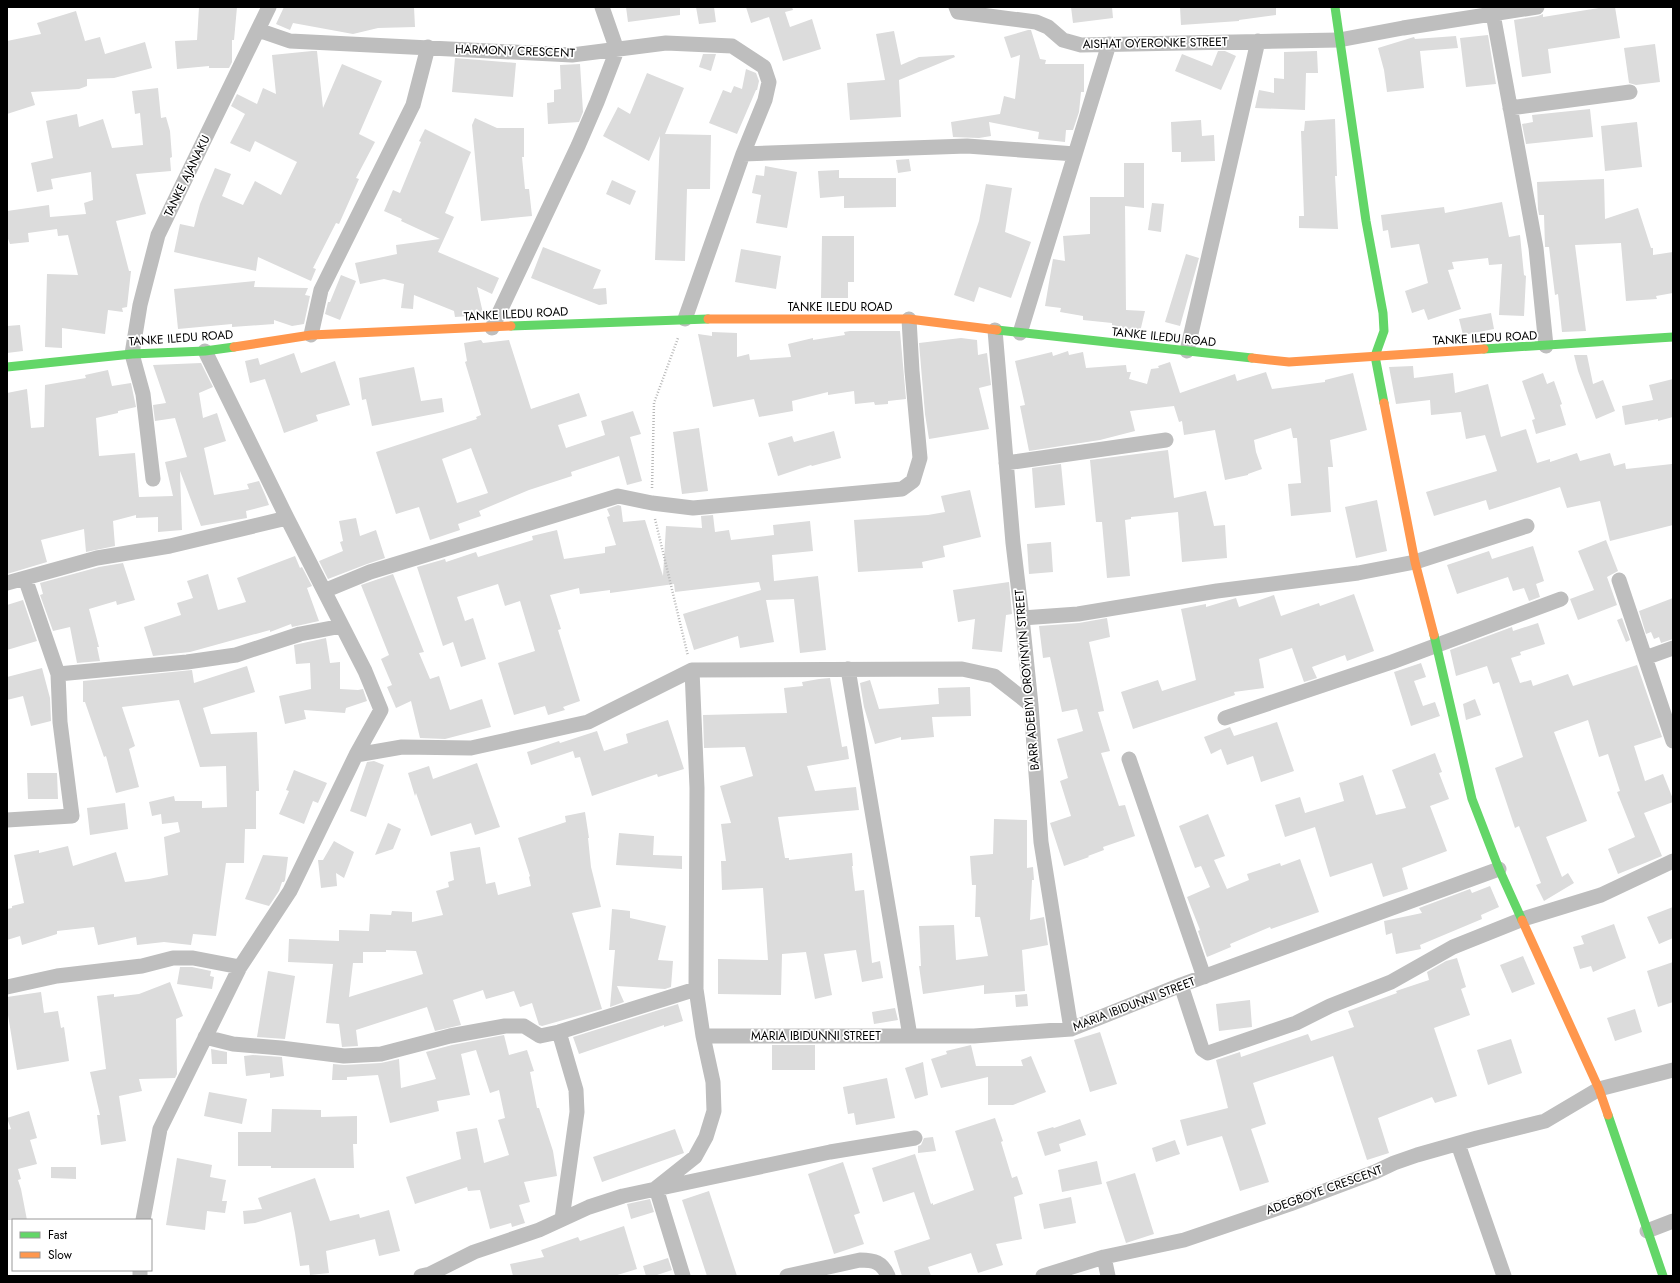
<svg xmlns="http://www.w3.org/2000/svg" width="1680" height="1283" viewBox="0 0 1680 1283" font-family="Jost,sans-serif">
	<style>
		.building { fill: #dcdcdc; fill-rule: evenodd }
		.lines { fill: none; stroke-linecap: round; stroke-linejoin: round }
		.path { stroke: #b8b8b8; stroke-width: 2.5; stroke-dasharray: 1 2; stroke-linecap: butt }
		.street { stroke: #bebebe; stroke-width: 15 }
		.fast { stroke: #63d668; stroke-width: 9 }
		.slow { stroke: #ff974d; stroke-width: 9 }
		.labels { text-anchor: middle; dominant-baseline: central; stroke-width: 3.5; stroke-linejoin: round; paint-order: stroke }
		.street-label { font-size: 12px; fill: #000; stroke: #fff }
	</style>
	<rect width="100%" height="100%" fill="#fff"/>
	<path class="building" d="M199,7H237L234,40H232V62L229,68H209V66L177,69L175,41L197,40Z
		M284,7H414L415,27L378,28L353,34L293,23L290,30L276,24Z
		M626,7H680V15L628,22Z
		M696,7H714L716,22L699,24Z
		M746,7H792L793,10L785,12L790,27L812,19L821,49L783,61L769,17L751,23Z
		M1071,7H1112L1113,18L1073,23Z
		M1180,7H1276V15L1239,20V21L1181,25Z
		M1605,7H1615L1620,38L1548,49L1551,73L1522,77L1514,20L1538,16L1543,14V17Z
		M76,11L85,41L100,37L105,54L145,42L152,68L114,78L87,79V86L79,89L31,92L35,105L7,114V41L41,34L37,23Z
		M1028,30H1031L1040,59L1046,60L1045,64H1084V92H1081L1079,112L1073,130H1066L1065,142L1038,139L1039,132L989,122L991,136L979,138L953,137L951,122L1000,114L1004,96L1015,99L1020,55L1011,58L1004,37Z
		M894,31L901,65L919,57L954,55L955,57L899,80L901,117L850,120L847,83L885,80L876,34Z
		M1488,35L1496,84L1466,87L1460,38Z
		M1456,36L1458,48L1420,51L1424,88L1387,92L1384,70L1378,48L1414,37L1415,39Z
		M1655,44L1660,82L1636,85L1629,83L1624,48Z
		M312,51H317L323,108L342,64L382,81L359,134L375,142L356,178L359,179L339,224L336,223L313,268L316,269L311,281L258,257L256,271L174,252L180,224L194,227L200,204L215,168L231,174L222,196L243,205L255,181L281,195L297,162L255,141L250,152L230,143L245,114L231,106L237,94L257,104L263,88L276,94L272,55Z
		M1218,51H1225L1236,56L1221,90L1175,71L1182,54L1212,66Z
		M1317,51L1318,73H1306L1305,110L1255,108L1259,90L1274,93V78L1284,79V52Z
		M703,54H716L711,71L699,67Z
		M455,58L516,63L513,97L452,92Z
		M580,64L583,112L579,122L548,124L547,103L554,102V90L561,89L560,65Z
		M746,69L756,73L759,81L757,90H756L737,134L709,123L723,90L731,93L734,86L742,89Z
		M647,73L684,88L665,134L711,135L710,189H687L685,261L655,260L660,136L649,161L603,136L618,107L630,114Z
		M158,88L161,118L166,117L170,131L172,157L170,158L171,171L136,174L146,214L116,221L129,271H131L127,307L122,308L123,312L108,310L105,334L62,328V348L45,347L47,274L78,275L68,235L58,236L57,229L28,233L29,242L10,244L7,236V211L49,205L50,217L86,214L84,203L93,200L91,172L51,179L53,189L37,192L31,163L53,158L46,121L77,114L79,127L103,119L112,148L143,145L140,113L135,114L132,91Z
		M1590,109L1593,137L1526,144L1522,124L1533,122L1532,115Z
		M475,118L497,128H524V157H522L525,189H529L532,216L481,221L472,125Z
		M1335,119L1337,176H1335L1338,229L1299,228V216H1304L1301,131H1304L1305,121Z
		M1201,120L1202,136L1214,135L1215,161L1181,162V152H1172L1171,122Z
		M1637,122L1642,167L1605,171L1601,126Z
		M425,129L471,152L445,213L454,217L438,252L499,278L492,294L477,287L483,313L469,316L455,317L454,311L414,295L413,309L401,308L404,284L384,279L360,284L355,263L397,254L396,245L440,239L401,221L402,219L384,211L393,190L400,193L421,142L419,141Z
		M909,159L911,171L898,173L896,160Z
		M1124,163H1144V208L1125,206L1126,310L1145,311L1140,332L1112,325V323L1083,320V316L1060,312L1061,308L1045,306L1053,259L1065,261L1063,236L1090,234V197H1124Z
		M765,166L797,172L787,228L756,223L761,195L752,193L756,175L764,176Z
		M839,170V178H896V207L844,208V196L820,198L818,171Z
		M1604,179L1605,219L1638,208L1651,248H1653V255L1673,252V293L1656,296L1657,299L1626,301L1621,243L1575,245L1586,331L1562,332L1558,294L1555,295L1549,247H1545L1544,215H1539L1538,209L1537,182Z
		M612,180L636,191L630,205L606,194Z
		M986,184L1012,188L1005,232L1031,242L1011,298L979,287L974,302L954,295L979,221Z
		M1502,202L1509,237L1520,235L1524,275L1526,276L1524,316L1499,315L1502,264L1489,265L1488,258L1452,262L1454,269L1448,270L1461,309L1428,320L1424,309L1412,313L1405,291L1428,283L1419,244L1391,248L1388,230L1383,231L1381,215L1444,207L1445,213Z
		M1152,203L1164,204L1161,232L1148,230Z
		M822,236H854V282H848V298H821Z
		M543,247L601,270L593,289L606,288L607,304L599,305L531,278Z
		M741,249L781,256L776,289L735,282Z
		M1186,254L1199,258L1180,326L1165,322Z
		M341,275L356,281L340,320L325,314L328,302H330Z
		M255,281L254,287L308,288L305,295L310,296L304,324L292,326L274,320V324L232,327V324L178,329L174,289Z
		M1491,313L1494,329L1463,335L1459,319Z
		M20,325L23,351L7,353V326Z
		M850,331H900L906,399L888,401V404L875,405L874,402L855,404L854,391L828,395V392L792,401L793,411L759,417L754,399L713,407L698,334L712,336V332L737,333V357L749,354L750,360L791,357L788,344L813,338V340L845,335L844,332Z
		M961,338L977,340L978,355L987,353L991,385L979,388L989,429L929,439L925,414L919,343Z
		M481,340L483,343L509,340L531,409L579,393L587,416L558,425L566,448L605,435L601,421L633,411L641,434L630,437L642,481L627,485L619,456L571,472L572,476L529,490L479,511L481,516L458,524L460,530L430,540L419,507L396,514L376,452L477,419L476,417L481,415L465,362L467,361L464,343ZM471,448L488,493L457,503L442,459Z
		M1068,351L1069,355L1083,352L1086,368L1126,365L1127,372H1131L1129,379L1147,384L1151,369L1159,368L1158,366L1170,362L1180,393L1235,374L1237,381L1266,372L1272,389L1325,382V380L1353,373L1367,430L1330,440L1333,467H1328L1331,512L1291,516L1288,484L1301,483L1297,438H1293L1291,428L1254,440L1256,452L1262,469L1248,474V475L1225,480L1215,430L1184,435L1182,421L1179,422L1174,406L1130,411L1135,431L1100,440L1029,451L1020,406L1025,405L1015,361L1052,352L1053,356Z
		M294,353L301,373L335,361L350,405L316,415L318,421L284,433L265,379L250,383L245,361L258,358L260,365Z
		M1574,355H1587L1593,384L1603,380L1615,411L1596,419L1578,371Z
		M201,363L213,387L199,393L203,418L217,413L226,441L204,448L214,495L249,489L247,484L259,481L266,497L269,505L246,511L247,518L201,526L180,471L182,530L158,532V517L136,518V515L113,521L115,546L86,552L84,529L41,540L47,562L7,574V393L27,389L31,428L44,427L45,385L86,378L85,375L108,370L112,386L131,383L136,407L118,411V413L96,418L99,456L135,453L139,497L173,496L165,462L187,457L175,418L155,421L153,405L166,403L153,365Z
		M1413,366L1414,378L1453,373L1455,393L1488,384L1501,437L1526,429L1537,463L1550,459V462L1577,453L1580,461L1610,453L1614,466L1625,463L1626,469L1672,464L1673,525L1610,541L1600,501L1567,508L1560,487L1489,510L1486,500L1434,516L1426,492L1497,471L1485,435L1466,439L1461,412L1431,415L1430,400L1396,404L1389,367Z
		M414,367L421,401L442,398L444,412L372,426L366,399L362,400L359,378Z
		M1543,373L1547,384L1554,381L1562,404L1560,405L1566,425L1536,434L1532,420L1535,419L1522,381Z
		M1673,379V417L1658,421V419L1625,425L1622,406L1653,400L1649,385Z
		M699,428L708,491L682,494L673,432Z
		M834,431L841,458L812,466L811,465L778,476L768,443L792,436L794,442Z
		M1168,450L1174,498L1206,491L1214,526L1225,525L1227,558L1182,562L1178,512L1131,517V519L1125,520L1130,576L1107,578L1102,522H1096L1090,460Z
		M1061,464L1065,505L1035,508L1032,468Z
		M970,490L981,537L943,546L945,557L922,562L923,568L858,572L854,520L928,515L945,512L941,496Z
		M1377,500L1387,551L1356,558L1345,507Z
		M618,505L621,506L623,522L645,520L663,576L666,526L702,528L701,516L713,515L715,532L729,530L731,540L774,535L773,525L810,521L813,551L772,555L774,581L818,576L826,650L800,653L794,599L766,600L774,642L740,648L738,636L694,650L683,614L761,590L759,582L675,592L674,584L610,593V590L580,594L579,588L550,595L561,629L558,630L580,701L563,707L565,710L548,715L545,706L514,715L498,663L535,651L520,601L505,606L498,584L457,597L465,621L473,618L486,659L461,667L453,642L443,646L417,567L445,559L446,562L476,552L478,557L533,540L532,536L557,530L564,559L605,553V547L616,545L607,517L610,516L607,509Z
		M356,518L360,536L376,530L385,558L367,564L328,579L319,561L343,551L340,542L343,541L339,521Z
		M1606,540L1618,571L1607,577L1617,605L1578,620L1570,599L1594,590L1578,551Z
		M1051,542L1053,572L1029,574L1027,544Z
		M1533,546L1544,581L1536,584L1540,597L1529,601L1524,588L1513,591L1508,577L1457,594L1447,565L1489,551L1492,559Z
		M295,556L300,568L302,567L312,586L307,588L319,621L292,627L291,624L270,632V630L190,652L153,656L144,627L181,615L177,603L193,598L187,581L208,574L218,610L246,602L237,578Z
		M123,563L135,600L117,605L116,601L89,609L99,647H97L100,661L77,663L70,627L53,631L40,595L43,594L40,583L99,567Z
		M393,574L424,652L419,653L430,679L439,676L450,710L482,699L491,727L445,739L420,738L411,701L396,708L387,687L392,685L381,659L389,655L361,585Z
		M1009,582L1012,614L1006,615L1002,652L972,649L975,619L958,622L953,590Z
		M1354,594L1374,651L1347,661L1345,655L1312,667L1317,678L1304,682L1292,648L1259,659L1264,688L1234,692L1235,695L1133,729L1121,692L1158,680L1162,691L1196,680L1181,609L1206,604V607L1236,598L1239,607L1274,595L1281,616L1319,603L1320,606Z
		M1673,598V639L1661,643L1659,637L1654,639L1651,632L1646,634L1639,611Z
		M23,600L37,641L7,650V605Z
		M1107,618L1110,637L1089,642L1104,711L1098,712L1110,751L1101,753L1119,806L1125,805L1135,836L1103,847L1104,850L1088,856L1089,857L1064,866L1050,823L1071,816L1060,781L1068,778L1057,739L1083,731L1077,709L1062,712L1050,657L1043,658L1039,626L1079,623Z
		M1622,618L1630,640L1626,642L1617,620Z
		M1538,623L1545,644L1520,652L1521,655L1511,658L1520,683L1531,680L1533,686L1568,674L1573,686L1637,665L1662,737L1634,746L1645,781L1663,774L1673,799V802L1644,813L1662,856L1618,874L1608,849L1635,837L1617,792L1620,791L1608,754L1599,757L1588,720L1554,732L1587,821L1546,837L1562,877L1568,873L1574,883L1544,901L1536,885L1541,883L1519,826L1515,828L1495,768L1523,757L1499,682L1493,684L1487,666L1456,676L1450,650L1512,627L1513,631Z
		M326,638L330,663L340,662V689L358,690L363,689L367,701L346,708L345,713L304,710L306,719L285,724L279,696L311,689L310,663L296,664L294,645Z
		M1421,663L1426,677L1414,681L1423,706L1435,702L1440,716L1411,726L1394,672Z
		M247,666L255,692L203,708L211,734L257,732L259,791H256V829H245L244,863H226L216,936L193,934L191,945L164,942L137,945L136,937L98,945L94,927L57,931V934L22,945L20,936L7,940V909L12,908V906L24,903L14,855L39,850V853L68,846L73,866L116,852L125,882L149,879L168,875L164,837L180,832L178,822L162,824L161,814L152,816L149,802L174,796L175,801H202V808L227,807L226,766L200,767L179,700L122,707L135,746L129,749L139,787L116,793L106,756L104,757L85,702H83V681L192,670L194,683Z
		M42,668L50,698L51,721L31,726L23,696L7,700V677Z
		M830,678L842,747L847,746L849,759L807,766L815,791L856,787L859,810L778,817L785,858H789V860L852,853L853,866H852L855,891L864,890L872,963L880,961L883,978L862,982L856,950L824,954L832,995L815,999L806,952L782,954L781,995L718,994V959L768,960L763,888L722,890L721,861H726L721,824L731,823L720,786L753,776L745,747L704,748L703,715L787,713L784,688L803,686L802,682L819,679Z
		M870,680L879,709L939,704L938,688L970,687L971,716L932,717L934,737L901,740V737L875,744L864,707L860,683Z
		M1475,699L1481,715L1466,720L1463,704Z
		M668,720L684,769L658,777L657,774L592,796L580,757L575,758L573,751L531,765L527,752L559,741L560,743L597,731L604,751L628,743L626,734Z
		M1277,722L1294,771L1261,782L1253,756L1227,765L1221,749L1211,754L1204,737L1230,727L1234,736Z
		M1435,753L1442,772L1439,773L1449,799L1430,806L1447,851L1402,868L1408,889L1383,897L1372,863L1330,877L1315,827L1285,837L1275,805L1300,797L1305,813L1344,801L1339,783L1363,775L1376,815L1406,808L1392,770Z
		M374,761L384,765L366,817L350,811L367,762Z
		M477,763L500,827L475,835L471,823L431,836L416,793L415,796L408,773L429,766L433,779Z
		M294,770L327,783L318,803L313,801L304,824L279,814L289,791L286,790Z
		M27,773H57L58,799H28Z
		M125,803L128,829L90,835L87,808Z
		M585,812L589,838H588L591,867L601,907L572,913L602,1009L542,1026L539,1025L532,1003L520,1007L514,991L486,999L483,990L453,1000L461,1025L435,1031L427,1007L356,1030L358,1046L342,1047L339,1024L326,1023L333,964L288,962L289,939L339,941V930L369,931L370,914L391,915L392,911L412,912V922L443,915L436,891L449,887L448,882L454,880L450,852L480,847L486,884L495,882L498,895L531,886L529,877L530,876L518,838L566,822L565,816ZM386,950L416,951L423,974L349,997L353,963H363V952H386Z
		M1208,814L1225,856L1214,860L1227,889L1249,880L1247,874L1280,863L1281,866L1300,859L1319,912L1271,929L1270,927L1230,944L1231,947L1207,957L1198,931L1200,930L1187,897L1210,887L1201,866L1195,868L1179,826Z
		M994,819L1027,820V868L1033,867L1034,880H1032L1030,920L1044,917L1048,945L1022,950L1025,991L984,994V985L923,994L919,966H921L919,926L954,925L956,960L988,956L980,917H975L976,885H972L970,856L993,854Z
		M388,823L401,829L393,849L375,855Z
		M619,833L654,836L653,855L682,856V869L616,865Z
		M334,841L354,852L344,878L336,873L337,886L321,888L318,860H323Z
		M263,855L288,857L285,880L284,882H282L279,891L269,906L245,899Z
		M1490,886L1499,907L1481,915L1482,919L1420,945L1421,949L1396,954L1392,933L1386,935L1384,921L1422,913L1419,908L1470,889L1472,893Z
		M1673,907V938L1659,944L1647,917Z
		M612,909L630,911V918L666,926L658,960L673,961L671,987L665,989L617,986L624,1002L610,1007L615,950H609Z
		M1614,924L1626,958L1593,972L1591,966L1580,969L1573,947L1584,944L1581,936Z
		M1523,956L1535,984L1512,993L1500,965Z
		M1457,958L1466,987L1461,989L1470,1015L1434,1028L1457,1096L1435,1103L1432,1097L1378,1118L1389,1153L1367,1160L1333,1056L1253,1083L1266,1124L1251,1129L1269,1182L1240,1191L1222,1136L1187,1146L1180,1120L1228,1108L1216,1060L1240,1052L1241,1057L1308,1034L1311,1041L1354,1027L1348,1011L1397,993L1396,991L1429,980L1427,972L1446,961Z
		M1673,962V1002L1658,1007L1647,971Z
		M180,967H192L211,971L210,976L214,977L212,989L177,984Z
		M268,971L295,976L285,1039L257,1037Z
		M170,982L183,1016L176,1019L177,1074L175,1078L139,1079L142,1091L119,1096L126,1141L101,1145L97,1115H100L90,1072L106,1069L97,996L114,994V997L139,994Z
		M41,992L44,1013L58,1011L61,1028L64,1027L69,1061L17,1070L8,1015L7,1016V997Z
		M1027,994L1028,1006L1016,1007L1015,995Z
		M1250,1000L1252,1027L1219,1031L1216,1004Z
		M678,1004L683,1021L664,1027V1025L579,1054L573,1037Z
		M895,1008L898,1020L874,1024L872,1012Z
		M1635,1009L1642,1032L1615,1041L1607,1018Z
		M1100,1032L1117,1084L1090,1092L1074,1040Z
		M504,1035L509,1055L527,1050L534,1071L530,1072L537,1108H539L553,1151L557,1176L524,1182L530,1202L519,1205L525,1223L512,1227L511,1223L490,1229L480,1190L468,1191L467,1187L415,1204L406,1177L461,1159L456,1132L477,1128L484,1163L509,1155L498,1120L505,1118L499,1090L490,1093L476,1050L461,1054L470,1095L437,1101L439,1111L390,1123L378,1075L347,1077V1080H332L333,1064L344,1065L381,1063L399,1059L401,1088L436,1079L426,1052L452,1045Z
		M1511,1039L1522,1073L1488,1085L1477,1050Z
		M772,1045H815V1070H772Z
		M971,1045L976,1066H1023L1021,1060L1031,1056L1046,1092L1013,1105H988V1077L941,1088L931,1059L947,1054L946,1051Z
		M211,1049L227,1052V1064H212Z
		M253,1055L282,1057L284,1076L270,1078V1073L246,1076L244,1056Z
		M923,1062L928,1095L915,1099L905,1068Z
		M887,1078L895,1118L856,1125L854,1113L848,1114L843,1087Z
		M209,1092L247,1099L242,1124L204,1116Z
		M272,1109L321,1110V1117L357,1116V1144H353L354,1168H271V1166H238V1132H271Z
		M29,1111L37,1138L30,1140L37,1164L18,1169L21,1179L18,1180L21,1189L27,1220H7V1130L11,1129L7,1118Z
		M995,1118L1003,1141L1001,1142L1012,1178L1017,1176L1023,1194L1014,1197L1022,1239L996,1244L1003,1265L978,1273L971,1253L928,1267L931,1276H902L894,1251L930,1239L914,1192L883,1202L872,1168L915,1154L931,1204L933,1203V1205L974,1190L955,1131Z
		M1080,1119L1086,1135L1059,1144L1061,1151L1045,1156L1037,1132L1053,1127L1054,1128Z
		M675,1129L684,1153L602,1182L593,1157Z
		M933,1137L936,1151L918,1153V1146L921,1145L924,1138Z
		M1175,1140L1180,1154L1156,1162L1152,1148Z
		M177,1158L212,1165L210,1177L226,1180L222,1201H227L225,1213L207,1211L205,1230L166,1225Z
		M1097,1161L1102,1184L1062,1192L1058,1170Z
		M843,1162L860,1213L854,1215L864,1244L834,1254L808,1174Z
		M51,1167H76V1179L51,1178Z
		M1135,1173L1154,1234L1126,1243L1106,1182Z
		M315,1178L330,1221L359,1214L360,1218L389,1210L400,1251L379,1256L375,1239L326,1251L329,1273L310,1275L309,1265L300,1266L295,1233L291,1212L255,1223L244,1224L243,1211L262,1209L258,1198Z
		M709,1191L737,1276H707L682,1200Z
		M1071,1197L1076,1223L1044,1229L1039,1204Z
		M650,1199L654,1212L631,1219L627,1204Z
		M624,1226L637,1269L614,1276H513L510,1264L544,1257L541,1250L578,1237L580,1241Z
		M668,1258L672,1270L654,1276H646L643,1266Z"/>
	<g class="lines">
		<path class="path" d="M652,488L654,403L678,338
			M655,519L688,656"/>
		<path class="street" d="M956,7L958,12L1036,22L1048,27L1063,40L1081,45L1339,40L1403,28L1537,7
			M1493,14L1536,248L1546,346
			M258,30L290,41L572,55L666,43L732,46L764,67L769,82L765,100L743,154L685,319
			M1510,108L1630,92
			M743,154L967,146L1075,154
			M492,328L578,146L597,102L617,50L602,7
			M995,330L1013,543L1022,618L1031,705L1041,842L1071,1029
			M1020,333L1109,44
			M311,335L321,290L413,105L428,47
			M1187,351L1258,41
			M1006,463L1166,440
			M153,479L143,394L132,354L140,305L158,235L269,7
			M1619,580L1673,741
			M7,583L97,558L170,546L287,518
			M324,591L370,572L618,496L652,503L693,508L902,489L913,481L920,458L912,371L909,319
			M1022,618L1078,614L1217,591L1358,573L1415,562L1527,526
			M1645,658L1673,648
			M848,669L910,1036
			M58,674L187,662L236,655L300,634L342,626
			M1225,718L1392,662L1561,599
			M356,755L402,747L471,748L588,722L692,670L962,669L994,676L1031,705
			M1129,759L1204,977
			M7,820L72,816L60,722L58,674L25,578
			M1181,985L1202,1049L1208,1053L1296,1023L1330,1006L1391,982L1453,947L1523,919L1601,895L1673,861
			M7,987L57,976L142,966L173,958H193L240,967
			M559,1032L576,1090L577,1112L562,1219
			M703,1036H974L1071,1029L1181,985L1499,869
			M205,1037L233,1044L281,1048L344,1056L381,1054L450,1036L505,1026H524L540,1036L559,1032L696,989
			M1458,1144L1504,1276
			M143,1220L160,1129L240,967L290,891L356,755L381,710L365,671L287,518L205,351
			M1647,1231L1673,1221
			M1104,1257L1108,1276
			M140,1270V1276
			M421,1276L430,1274L474,1252L539,1230L589,1207L623,1196L830,1152L915,1138
			M683,1276L656,1188L695,1157L706,1137L714,1111L713,1082L703,1036L696,989L697,788L692,670
			M787,1276L860,1260C874,1260 882,1262 888,1276
			M1043,1276L1104,1257L1184,1240L1290,1204L1375,1172L1394,1163L1417,1155L1477,1138L1545,1121L1599,1089L1673,1070"/>
		<path class="fast" d="M1335,7L1366,221L1383,313L1384,331L1375,356L1384,403
			M511,326L708,319
			M997,330L1252,358
			M1484,349L1673,337
			M7,367L132,354L205,351L234,347
			M1434,635L1472,799L1499,869L1522,920
			M1608,1115L1663,1276"/>
		<path class="slow" d="M708,319H909L997,330
			M234,347L311,335L511,326
			M1252,358L1289,362L1484,349
			M1384,403L1415,562L1434,635
			M1522,920L1599,1089L1608,1115"/>
	</g>
	<g class="labels">
		<g class="street-label">
			<text transform="translate(1155 43) rotate(-1)">AISHAT OYERONKE STREET</text>
			<text transform="translate(515 51) rotate(2)">HARMONY CRESCENT</text>
			<text transform="translate(187 176) rotate(-64)">TANKE AJANAKU</text>
			<text x="840" y="307">TANKE ILEDU ROAD</text>
			<text transform="translate(516 314) rotate(-3)">TANKE ILEDU ROAD</text>
			<text transform="translate(1164 337) rotate(6)">TANKE ILEDU ROAD</text>
			<text transform="translate(181 338) rotate(-4)">TANKE ILEDU ROAD</text>
			<text transform="translate(1485 338) rotate(-3)">TANKE ILEDU ROAD</text>
			<text transform="translate(1027 680) rotate(-95)">BARR ADEBIYI OROYINYIN STREET</text>
			<text transform="translate(1134 1004) rotate(-21)">MARIA IBIDUNNI STREET</text>
			<text x="816" y="1036">MARIA IBIDUNNI STREET</text>
			<text transform="translate(1324 1190) rotate(-20)">ADEGBOYE CRESCENT</text>
		</g>
	</g>
	<rect width="1680" height="1283" fill="none" stroke="#000000" stroke-width="16"/>
	<rect x="12" y="1219" width="140" height="52" fill="#ffffff" stroke="#999999"/>
	<rect x="20" y="1232" width="20" height="6" fill="#63d668" stroke="#999999"/>
	<text x="48" y="1239" font-size="12" fill="#000000">Fast</text>
	<rect x="20" y="1252" width="20" height="6" fill="#ff974d" stroke="#999999"/>
	<text x="48" y="1259" font-size="12" fill="#000000">Slow</text>
</svg>
